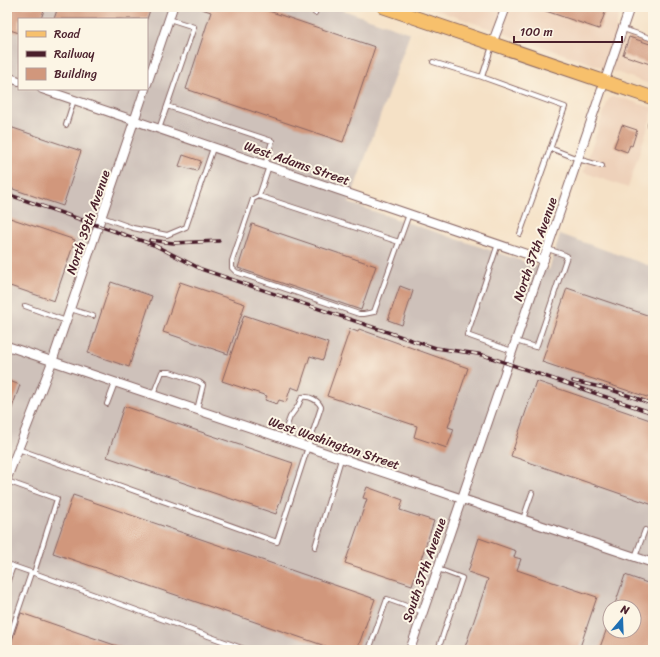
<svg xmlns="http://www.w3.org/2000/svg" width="660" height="657" viewBox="0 0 660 657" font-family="Sriracha,sans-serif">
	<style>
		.built { fill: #eed1ba }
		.industrial { fill: #cec1ba; fill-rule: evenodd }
		.building { fill: #d1977c }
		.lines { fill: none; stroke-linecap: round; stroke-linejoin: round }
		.lane-casing { stroke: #866361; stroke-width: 6 }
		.street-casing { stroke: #866361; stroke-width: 10 }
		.primary-casing { stroke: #866361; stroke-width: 15 }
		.lane { stroke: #fff; stroke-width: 4 }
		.street { stroke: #fff; stroke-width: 8 }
		.primary { stroke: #f7c06c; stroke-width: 13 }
		.rail-casing { stroke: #4a1f2b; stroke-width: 3.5 }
		.rail { stroke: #fcf5e5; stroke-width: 2; stroke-dasharray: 6; stroke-linecap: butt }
		.labels { text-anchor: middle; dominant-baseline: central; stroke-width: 4; stroke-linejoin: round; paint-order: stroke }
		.street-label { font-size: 13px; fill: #4a1f2b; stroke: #fcf5e5 }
	</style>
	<rect width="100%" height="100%" fill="#fcf5e5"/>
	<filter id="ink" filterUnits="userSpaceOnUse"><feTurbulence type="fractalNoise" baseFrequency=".025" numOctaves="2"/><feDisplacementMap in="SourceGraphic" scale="8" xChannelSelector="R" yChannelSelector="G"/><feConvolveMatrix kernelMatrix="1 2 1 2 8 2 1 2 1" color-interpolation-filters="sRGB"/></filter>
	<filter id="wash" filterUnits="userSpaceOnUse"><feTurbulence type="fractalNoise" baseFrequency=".012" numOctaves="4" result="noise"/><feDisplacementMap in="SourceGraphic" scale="16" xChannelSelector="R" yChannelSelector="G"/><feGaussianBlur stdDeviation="0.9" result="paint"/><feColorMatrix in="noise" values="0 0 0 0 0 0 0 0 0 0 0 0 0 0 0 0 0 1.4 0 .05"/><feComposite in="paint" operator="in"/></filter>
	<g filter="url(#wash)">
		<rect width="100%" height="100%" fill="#f5e1c6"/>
		<path class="built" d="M428,7H622L615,28L653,41V85Z
			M612,97H618L653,108V111L628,188L583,172L608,100Z"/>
		<path class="industrial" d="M7,7H334L410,33L349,203L549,270L560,234L653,267V650H7ZM19,19H147V89H19ZM610,607H634V631H610Z"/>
		<g id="blocks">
			<path class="building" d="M7,7H45L41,19H19V33L7,29Z
				M58,7H140L150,10L147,19H54Z
				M196,7H257L375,47L343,142L186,89L211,12Z
				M534,7H607L599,29Z
				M629,37L653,45V56L650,64L623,55Z
				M622,125L637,130L632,146L630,145L627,152L614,147Z
				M7,126L81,151L63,206L7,187Z
				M183,155L201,161L197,171L179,166Z
				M7,217L75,240L54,301L7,285Z
				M252,224L376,266L361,310L238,268Z
				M111,282L152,296L129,367L88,353Z
				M180,282L245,304L228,354L163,332Z
				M400,286L413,291L402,325L388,320Z
				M567,288L653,317V399L542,362Z
				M244,315L328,343L323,360L310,356L299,390L291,387L286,402L279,400L277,404L265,400L267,396L222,381Z
				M350,329L358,332L359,329L468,368L448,427L454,429L447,448L414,437L417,426L327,396Z
				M7,380L20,385L7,422Z
				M536,381L653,421V505L511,456Z
				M124,406L293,463L276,514L107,457Z
				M367,487L403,500L400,510L434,521L412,585L345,563L367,499L363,498Z
				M73,495L375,599L357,650H337L53,553Z
				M479,538L516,551L514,557L521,559L517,570L597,597L579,650H464L488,579L468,572Z
				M625,575L653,585V650H599L610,620V631H634V607H614Z
				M21,613L129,650H9Z"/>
		</g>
	</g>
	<g filter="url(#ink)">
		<use href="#blocks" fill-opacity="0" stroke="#866361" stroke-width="1"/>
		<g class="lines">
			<defs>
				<path id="lane" d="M315,13L317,7
					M623,29L653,39
					M492,46L482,77L565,107L520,234
					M433,62L482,77
					M167,106L194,27L169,19
					M66,125L74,100
					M650,125L653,115
					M159,129L167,106L272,141L265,165
					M550,148L578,159L602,166
					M269,166L259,196L253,199L232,261V268L236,272L359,314H364L374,312L409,214
					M259,196L399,242
					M102,217L133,228L167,235L186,227L213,148
					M498,244L467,335L512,351
					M548,249L565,255
					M25,306L66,321
					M70,309L93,316
					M516,341L535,347L537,345L567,256
					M153,395L162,372H170L199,382L203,385L197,410
					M107,404L115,383
					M18,449L277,542L321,407C318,400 310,396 302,397L298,406L290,417L282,439
					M7,481L57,499L34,573L247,650
					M523,519L532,493
					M315,547L341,459
					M635,557L645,530
					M7,564L33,573
					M438,569L462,578L438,650
					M7,583L13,566
					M7,644L31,573
					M369,650L387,599L423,612"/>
				<path id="street" d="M492,44L506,7
					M7,77L19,81
					M147,84L173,7
					M42,89L544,260
					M7,346L653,563
					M7,478L52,362L145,89
					M410,650L630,7"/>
				<path id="primary" d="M384,7L653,98"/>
			</defs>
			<use href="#lane" class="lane-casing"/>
			<use href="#street" class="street-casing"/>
			<use href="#primary" class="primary-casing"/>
			<use href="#lane" class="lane"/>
			<use href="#street" class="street"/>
			<use href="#primary" class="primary"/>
			<defs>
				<path id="rail" d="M7,194L154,245L201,269L414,341L436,348L478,354L486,356L653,413
					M150,240L173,243L219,241
					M573,381L609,389L653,404"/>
			</defs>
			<use href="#rail" class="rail-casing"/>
			<use href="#rail" class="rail"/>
		</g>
	</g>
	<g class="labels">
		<g class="street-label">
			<text transform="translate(297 163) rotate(19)">West Adams Street</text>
			<text transform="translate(88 222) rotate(-71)">North 39th Avenue</text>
			<text transform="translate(535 249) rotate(-71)">North 37th Avenue</text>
			<text transform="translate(334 443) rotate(19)">West Washington Street</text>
			<text transform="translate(424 570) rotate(-71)">South 37th Avenue</text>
		</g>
	</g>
	<rect width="660" height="657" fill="none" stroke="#fcf5e5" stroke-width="24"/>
	<rect x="18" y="18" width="130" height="72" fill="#fcf5e5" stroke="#b59f9b"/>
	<rect x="26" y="31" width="20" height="6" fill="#f7c06c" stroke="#b59f9b"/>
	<text x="54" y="38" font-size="12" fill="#4a1f2b">Road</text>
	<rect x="26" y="51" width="20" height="6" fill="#4a1f2b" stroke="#b59f9b"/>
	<text x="54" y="58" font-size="12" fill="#4a1f2b">Railway</text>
	<rect x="26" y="68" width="20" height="12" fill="#d1977c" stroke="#b59f9b"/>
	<text x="54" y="78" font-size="12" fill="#4a1f2b">Building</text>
	<g transform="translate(622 619) rotate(19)"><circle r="19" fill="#fcf5e5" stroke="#b59f9b"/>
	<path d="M0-3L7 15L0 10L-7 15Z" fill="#1f6fb2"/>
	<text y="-6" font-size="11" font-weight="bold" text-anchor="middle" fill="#4a1f2b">N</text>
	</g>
	<path d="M514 36v6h108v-6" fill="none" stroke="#4a1f2b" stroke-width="2"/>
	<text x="520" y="36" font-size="12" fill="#4a1f2b" stroke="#fcf5e5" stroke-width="3" paint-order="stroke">100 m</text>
</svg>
